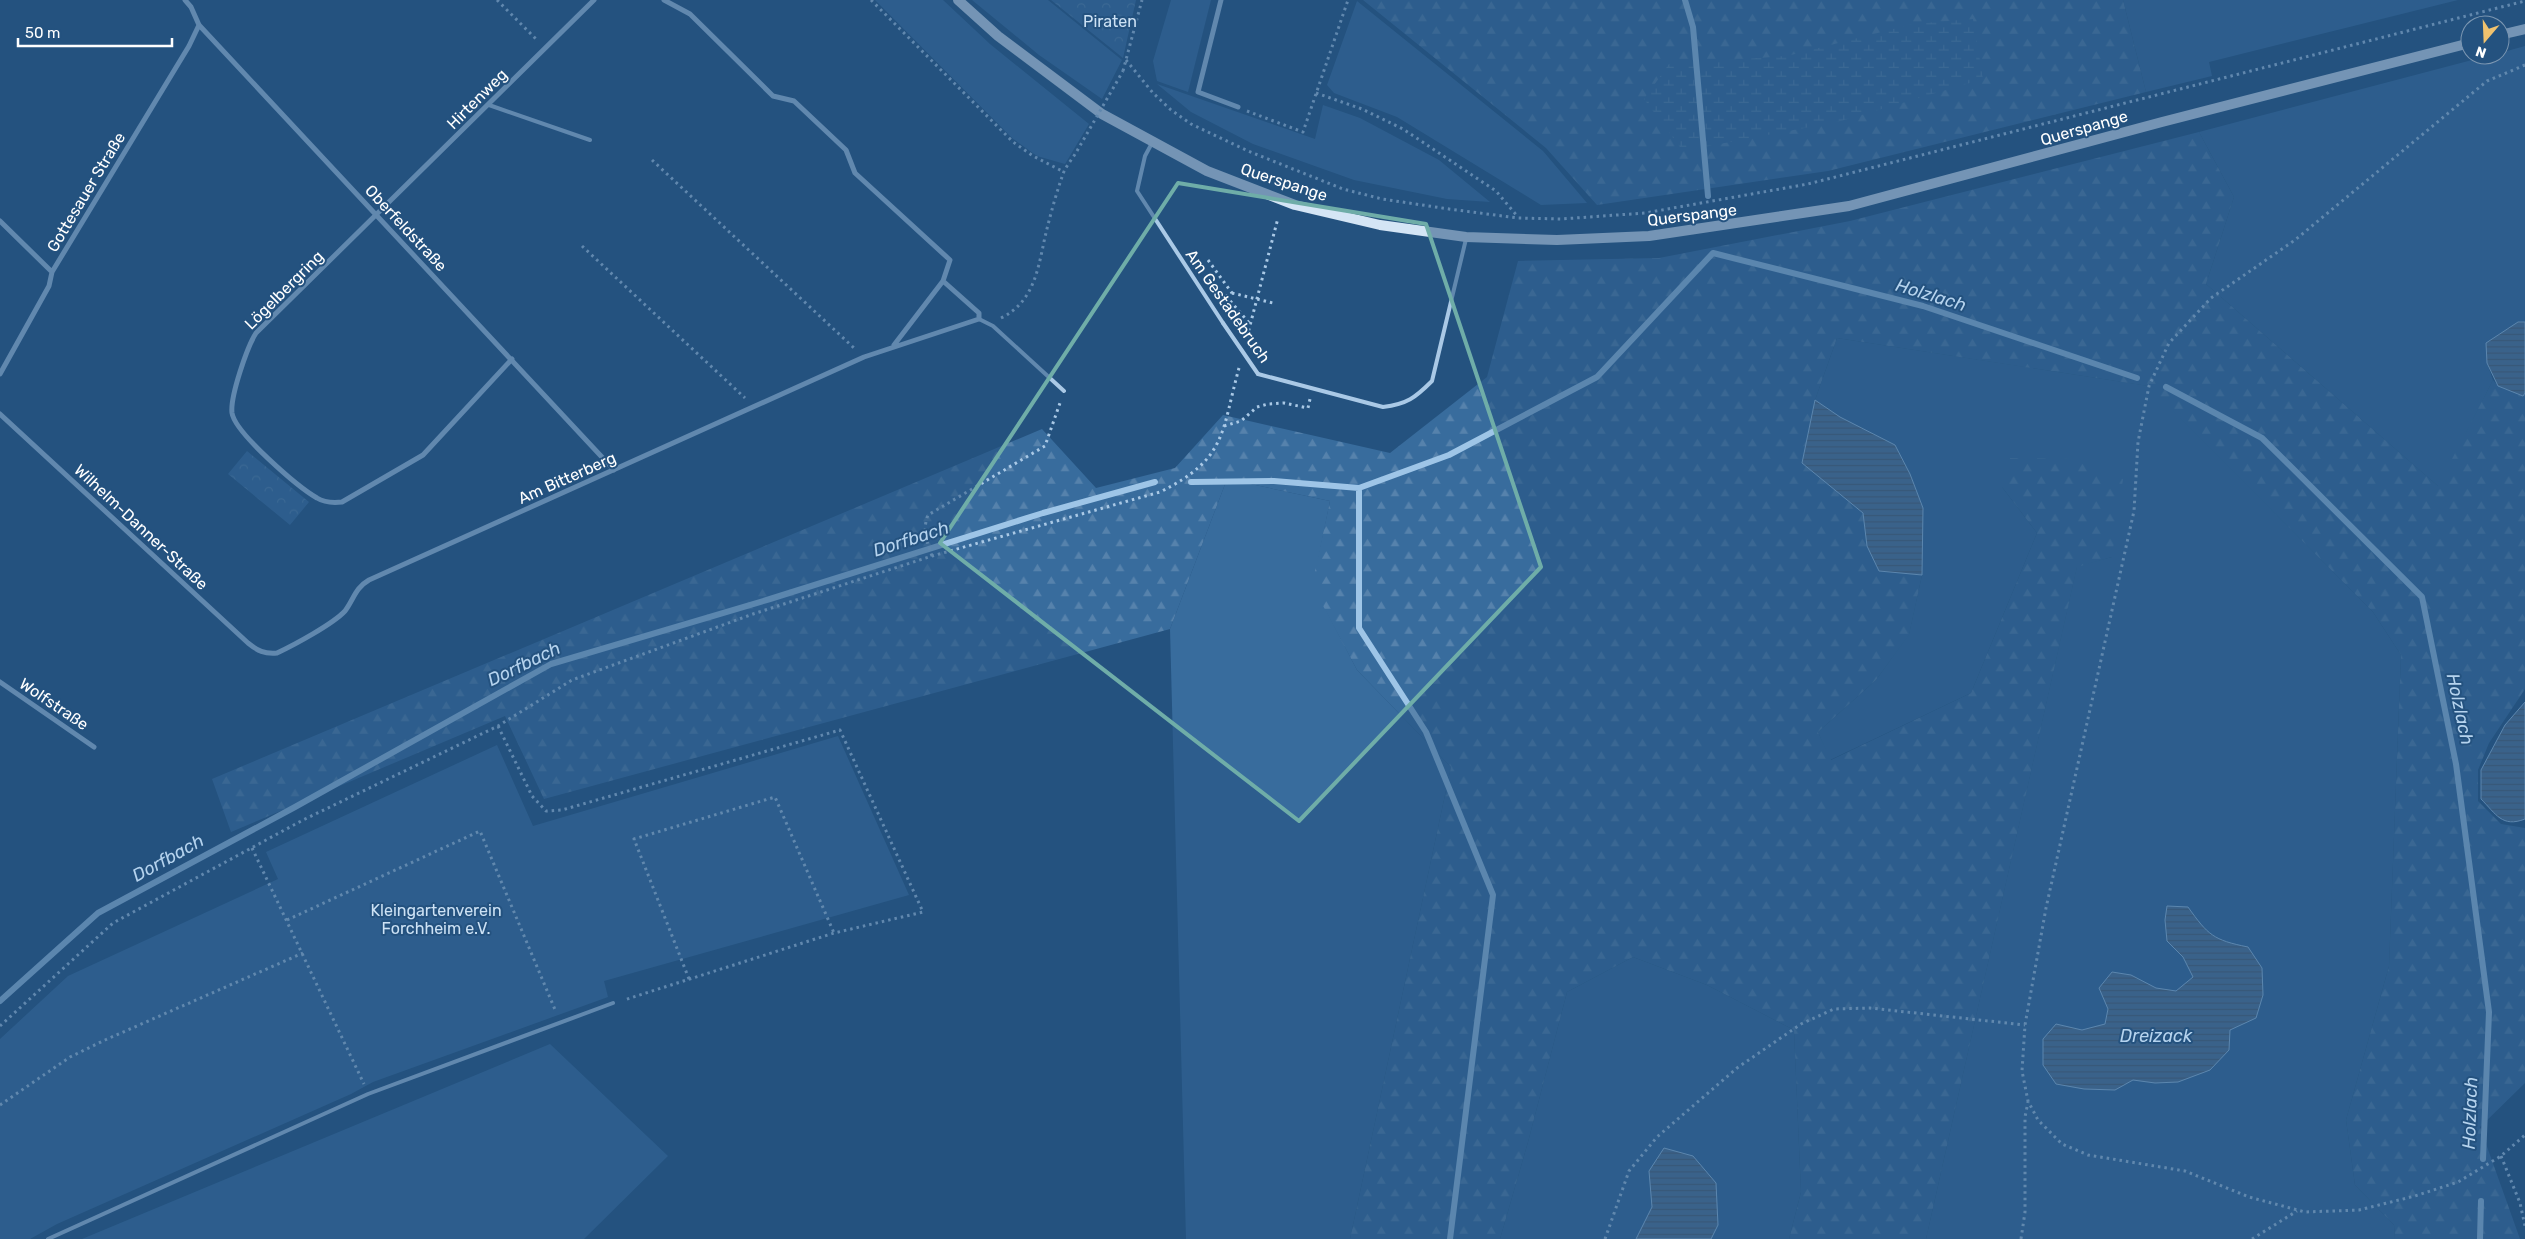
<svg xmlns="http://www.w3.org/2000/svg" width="2525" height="1239" viewBox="0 0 2525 1239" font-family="Rubik,sans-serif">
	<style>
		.green { fill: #386c9d }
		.forest { fill: url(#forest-firs) }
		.wetland { fill: url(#wetland-marsh) }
		.park { fill: url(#park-crowns) }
		.water { fill: url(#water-rules); stroke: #9ec5e7 }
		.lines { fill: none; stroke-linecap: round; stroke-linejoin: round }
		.stream { stroke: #9ec5e7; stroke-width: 6 }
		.path { stroke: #aac9e6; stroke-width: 3; stroke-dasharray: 2.5 4; stroke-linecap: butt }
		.lane { stroke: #aac9e6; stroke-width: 4 }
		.street { stroke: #aac9e6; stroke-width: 5 }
		.secondary { stroke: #d4e5f5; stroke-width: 10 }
		.path-bridge { stroke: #aac9e6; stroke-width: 3; stroke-dasharray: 2.5 4; stroke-linecap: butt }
		.lane-bridge { stroke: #aac9e6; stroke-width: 4 }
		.marked { fill: none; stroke: #6fada8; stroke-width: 4; stroke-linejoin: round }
		.labels { text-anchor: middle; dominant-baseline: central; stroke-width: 4; stroke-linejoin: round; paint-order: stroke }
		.park-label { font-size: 16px; fill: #cde2f5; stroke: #24527f }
		.street-label { font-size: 16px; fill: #fff; stroke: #24527f }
		.water-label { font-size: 18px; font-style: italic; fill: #b5d3ee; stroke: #24527f }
	</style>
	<defs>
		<pattern id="forest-firs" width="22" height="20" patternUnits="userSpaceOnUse" patternTransform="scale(1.25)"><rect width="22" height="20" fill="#386c9d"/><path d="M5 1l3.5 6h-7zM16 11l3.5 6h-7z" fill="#5682ac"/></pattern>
		<pattern id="wetland-marsh" width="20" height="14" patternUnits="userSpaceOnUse" patternTransform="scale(1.25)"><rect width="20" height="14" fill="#386c9d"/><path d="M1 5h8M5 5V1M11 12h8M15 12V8" fill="none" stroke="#5682ac"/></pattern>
		<pattern id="park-crowns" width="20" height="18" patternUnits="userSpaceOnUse" patternTransform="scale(1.25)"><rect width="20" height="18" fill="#386c9d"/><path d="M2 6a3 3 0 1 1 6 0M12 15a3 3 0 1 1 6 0" fill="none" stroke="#5682ac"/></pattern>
		<pattern id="water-rules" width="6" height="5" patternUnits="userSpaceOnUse" patternTransform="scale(1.25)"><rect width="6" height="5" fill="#567798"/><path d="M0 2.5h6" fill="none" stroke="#505f6e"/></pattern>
	</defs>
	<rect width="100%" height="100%" fill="#24527f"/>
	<path class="green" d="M875,0H943L990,44L1089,124L1065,164L1037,156L1012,138Z
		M972,0H1048L1122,60L1102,99L1039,55Z
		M1171,0H1211L1188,92L1157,81L1153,61Z
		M2123,0H2458L2209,62L2212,76L2146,92Z
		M1357,1L1543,151L1587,203L1541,205L1397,117L1334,93L1327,85Z
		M2525,46V322C2504,323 2496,347 2487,363L2493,380L2439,487L2206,284L2234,197L2199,132L2491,55H2500V53Z
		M1157,84L1315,139L1323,105L1360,118L1439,160L1490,202L1447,199L1354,180L1253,144L1191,112Z
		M1837,338L2149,386L2373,612L2401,655L2389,966L2346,1120L2355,1185L2394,1225L2395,1239H1926L2077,566L2112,557L2002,487L2037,533L1971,693L1830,760L1818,732L1876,680L1909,634L1922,575L1923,508L1910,474L1895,445L1840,417L1815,400Z
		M1227,479L1330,501L1313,585L1357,670L1451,767L1350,1239H1186L1170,629Z
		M838,736L909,895L604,981L608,997L373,1082L351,1094L57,1224L30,1239H0V1039L68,976L278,879L266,852L497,745L533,826Z
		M1633,957L1707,985L1794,1030L1801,1192L1789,1239H1500L1528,1142L1567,992Z
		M550,1044L668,1156L584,1239H82Z"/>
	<path class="forest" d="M1363,0H2123L2146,92L1828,171L1597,205L1546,148Z
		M2199,132L2234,197L2206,284L2438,486L2493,380L2498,386L2523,396L2525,393V689L2489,743L2478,770V801L2501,824L2525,828V1083L2480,1127L2520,1239H2395L2394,1225L2355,1185L2346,1120L2389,966L2401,655L2373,612L2148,386L1837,338L1815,400L1802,463L1863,513L1867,546L1879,571L1922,575L1909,635L1876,680L1818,732L1831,760L1971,693L2037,533L2002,487L2010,458L2070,459L2123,479L2112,557L2077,567L1926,1239H1789L1801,1192L1794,1030L1707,985L1633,957L1567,992L1528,1142L1500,1239H1350L1451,767L1357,670L1312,585L1330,501L1227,479L1170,629L544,799L505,716L231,832L212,779L1042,429L1096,488L1175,468L1223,415L1390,453L1487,377L1518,261L1659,258L1850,221Z"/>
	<path class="wetland" d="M1973,19L1983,79L1841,121L1683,151L1644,99L1669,64L1787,56L1913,24Z"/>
	<path class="park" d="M1051,0H1136L1123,58Z
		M247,451L309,502L290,525L228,474Z"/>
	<path class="water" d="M2518,322H2525V393L2523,396L2498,386L2487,363L2486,343Z
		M1815,400L1840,417L1895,445L1910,474L1923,508L1922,575L1879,571L1867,546L1863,513L1802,463Z
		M2525,702V819C2502,828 2496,814 2481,799V770L2505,725Z
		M2167,906L2188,907C2208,935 2213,940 2248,947L2262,968L2263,995L2256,1018L2230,1030L2229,1050L2210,1070L2178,1082L2155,1083L2133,1080L2115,1090L2084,1089L2056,1084L2043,1065V1039L2056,1024L2082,1030L2105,1024L2108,1009L2099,988L2112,972L2131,975L2156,988L2176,991L2193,977L2183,957L2167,941L2165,920Z
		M1664,1148L1693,1156L1716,1183L1718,1225L1711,1239H1636L1652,1207L1649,1171Z"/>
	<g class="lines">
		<path class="stream" d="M1685,0L1693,27L1708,196
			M2166,387L2262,438L2422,597L2456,764L2489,1012L2483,1159
			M1191,482L1274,481L1359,488L1449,455L1597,377L1713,253L1923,306L2137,378
			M1359,488V628L1426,732L1493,895L1450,1239
			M0,1001L98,913L295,807L551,664L770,599L1043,513L1155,482
			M2480,1239L2481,1201"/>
		<path class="path" d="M497,0L537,40
			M871,0L1013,142L1033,156L1064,172
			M1126,60L1153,93L1171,110L1191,124L1248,151L1343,189L1382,199L1449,209L1518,218L1561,219L1645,213L1808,184L2525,1
			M2525,65L2487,81L2295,240L2211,298L2169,343L2149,386L2138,442L2134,511L2046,908L2025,1025L2022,1071L2028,1101L2038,1120L2062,1144L2088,1155L2185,1171L2249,1197L2305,1212L2359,1210L2415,1196L2458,1182L2501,1156L2525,1135
			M1123,71L1142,0
			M1316,93L1362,109L1403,129L1496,191L1518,217
			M1247,111L1303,132L1348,0
			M652,160L854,348
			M582,246L745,398
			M1208,260L1232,293L1220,300
			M1226,296L1250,324
			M1001,318C1034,302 1038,269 1045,237C1050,216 1056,194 1063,174C1066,166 1073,158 1077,151
			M1247,337L1278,218
			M1224,426L1241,421L1257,407L1268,404L1284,403L1308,408L1310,399
			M932,556C927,542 922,530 928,515L1045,446L1061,400
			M498,726L532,796L546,811L562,810L840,730L923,912L834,933L624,1000
			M252,848L364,1084
			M287,920L480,831L556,1012
			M689,979L634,839L775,797L834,933
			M0,1026L113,923L303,820L498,726L572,680L753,614L932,556L1160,492C1227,459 1221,433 1239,368
			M0,1105L70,1057L105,1040L303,953
			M2501,1156L2520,1203L2525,1226
			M1605,1239L1629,1171L1657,1137L1737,1068L1801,1024L1834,1009L1870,1008L2025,1025
			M2021,1239L2025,1212V1117L2028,1102
			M2252,1239L2297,1211"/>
		<path class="lane" d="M489,105L590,140
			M1152,143L1145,156L1137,191L1223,323
			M979,319L993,326L1064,391
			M1258,374L1383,407C1407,404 1415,398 1432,381L1466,239
			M48,1239L368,1094L613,1003"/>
		<path class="street" d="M185,0L191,7L199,25L614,470
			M664,0L690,14L773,96L794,101L846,150L855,173L950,260L943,281L894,345
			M1221,0L1198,92L1238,107
			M0,221L52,272
			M512,359L423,455L342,502C333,503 325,503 317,498C298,487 235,433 232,413C230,397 247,347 256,333L594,0
			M0,374L49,286L52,272L189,46L199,25
			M0,414L248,643C258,651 264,654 277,653C294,645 333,624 345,611C354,599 355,588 369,580L864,357L979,319V313L943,281
			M0,682L94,747"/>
		<path class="secondary" d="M958,0L998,36L1102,114L1207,171L1295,205L1380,225L1466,237L1557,240L1649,236L1849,206L2162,122L2470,43
			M2500,35L2525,29"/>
		<path class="path-bridge" d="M1077,151L1123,71
			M1232,293L1273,303"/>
		<path class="lane-bridge" d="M1223,323L1258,374"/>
	</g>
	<path d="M0 0H2525V1239H0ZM1178,183L1426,224L1541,567L1299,821L940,543Z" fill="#24527f" fill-opacity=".55" fill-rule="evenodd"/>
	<path class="marked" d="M1178,183L1426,224L1541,567L1299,821L940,543Z"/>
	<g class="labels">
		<g class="park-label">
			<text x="1110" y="21">Piraten</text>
			<text x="436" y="910">Kleingartenverein<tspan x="436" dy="18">Forchheim e.V.</tspan></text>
		</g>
		<g class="street-label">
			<text transform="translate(477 99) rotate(-45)">Hirtenweg</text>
			<text transform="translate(2084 128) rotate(-16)">Querspange</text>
			<text transform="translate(1284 182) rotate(18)">Querspange</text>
			<text transform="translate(86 192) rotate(-59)">Gottesauer Straße</text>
			<text transform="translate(1692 215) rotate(-7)">Querspange</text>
			<text transform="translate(406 228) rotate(47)">Oberfeldstraße</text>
			<text transform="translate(284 290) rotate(-45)">Lögelbergring</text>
			<text transform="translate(1228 306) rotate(55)">Am Gestadebruch</text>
			<text transform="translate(567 478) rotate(-24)">Am Bitterberg</text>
			<text transform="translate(141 527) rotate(43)">Wilhelm-Danner-Straße</text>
			<text transform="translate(54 704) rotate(34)">Wolfstraße</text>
		</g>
		<g class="water-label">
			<text transform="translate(1931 295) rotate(17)">Holzlach</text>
			<text transform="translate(911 539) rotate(-18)">Dorfbach</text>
			<text transform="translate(524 664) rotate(-26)">Dorfbach</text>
			<text transform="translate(2460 709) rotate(78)">Holzlach</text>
			<text transform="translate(168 858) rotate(-29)">Dorfbach</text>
			<text x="2156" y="1036">Dreizack</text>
			<text transform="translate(2470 1113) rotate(-88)">Holzlach</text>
		</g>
	</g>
	<g transform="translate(2485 40) rotate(199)"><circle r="24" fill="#24527f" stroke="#7c97b2"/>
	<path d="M0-4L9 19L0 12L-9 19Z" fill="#f0c26e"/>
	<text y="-8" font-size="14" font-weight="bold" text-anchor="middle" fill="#ffffff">N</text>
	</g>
	<path d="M18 38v8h154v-8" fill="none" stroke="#ffffff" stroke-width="2.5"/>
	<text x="25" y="38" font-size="15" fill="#ffffff" stroke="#24527f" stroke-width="4" paint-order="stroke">50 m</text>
</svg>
